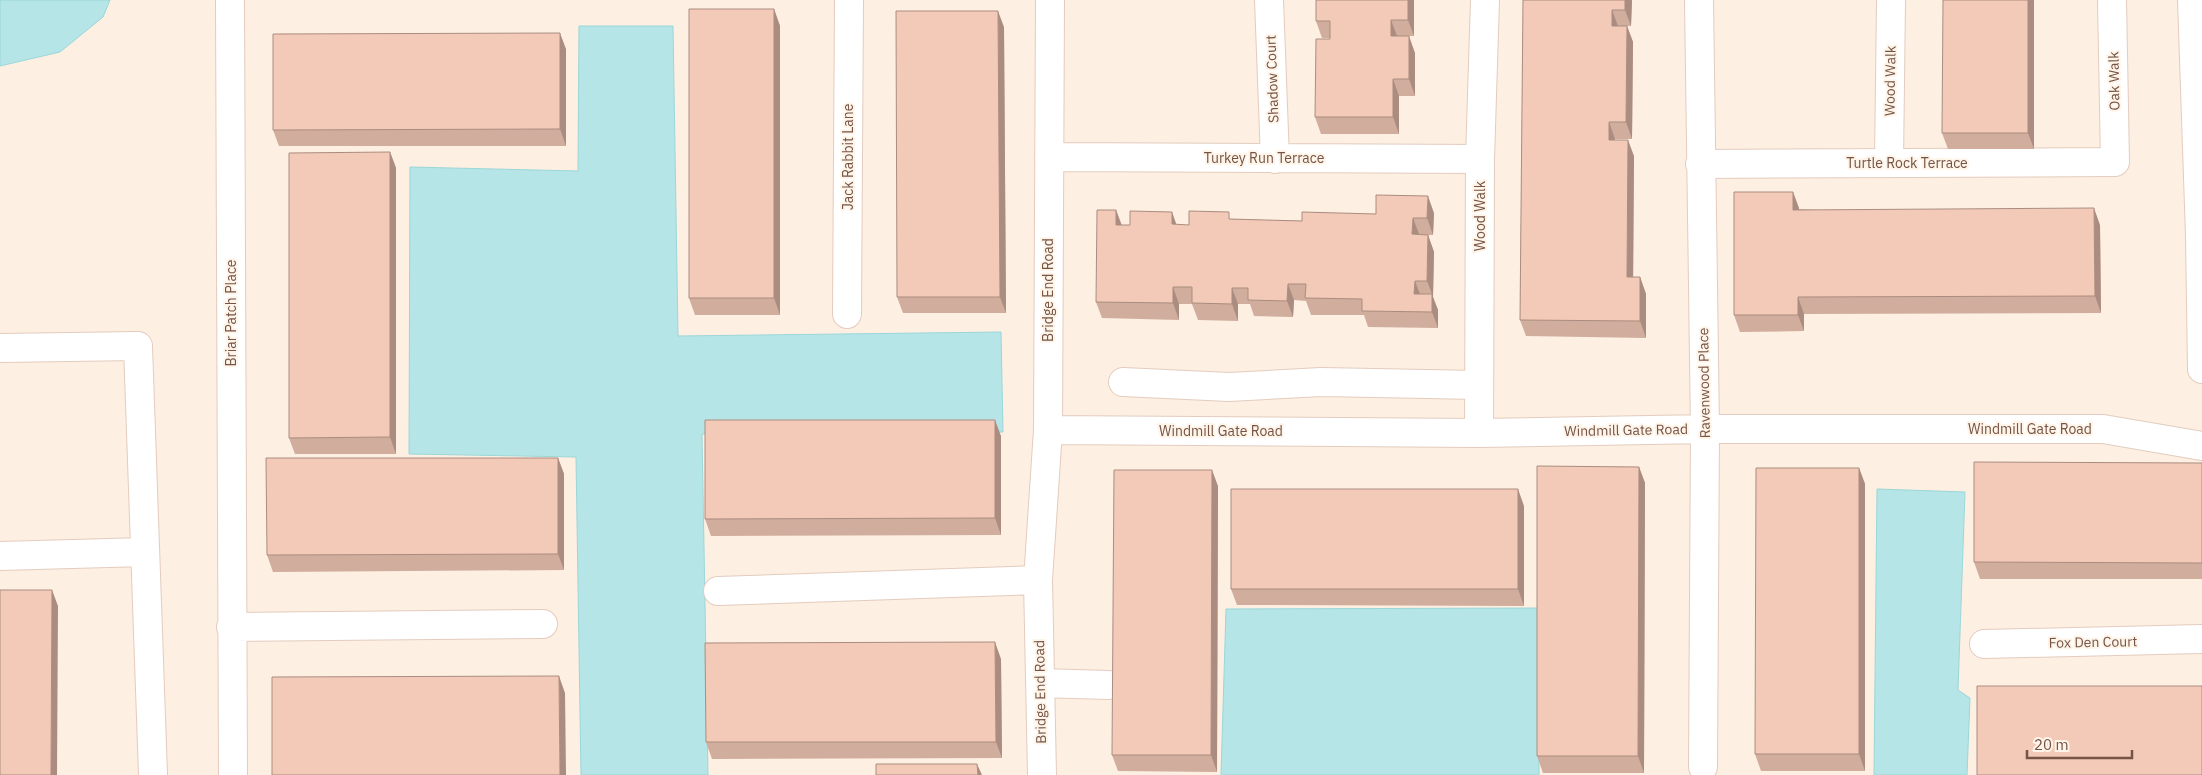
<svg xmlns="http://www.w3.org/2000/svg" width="2202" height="775" viewBox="0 0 2202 775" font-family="'IBM Plex Sans',sans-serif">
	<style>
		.water { fill: #b5e5e7; stroke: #9bd6d9 }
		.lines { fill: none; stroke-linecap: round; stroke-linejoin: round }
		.minor-casing { stroke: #e3ccbf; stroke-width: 30 }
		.minor { stroke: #fff; stroke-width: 28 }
		.wall { fill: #d1ad9d }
		.shaded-wall { fill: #aa8d80 }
		.building { fill: #f3c9b7; stroke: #aa8d80 }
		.labels { text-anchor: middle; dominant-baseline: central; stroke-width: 4; stroke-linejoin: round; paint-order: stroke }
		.street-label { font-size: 14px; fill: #755347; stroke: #fff4e8 }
	</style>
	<rect width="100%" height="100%" fill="#fdefe1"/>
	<path class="water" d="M0,0H110L103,17L60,52L0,66Z
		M579,26H673L678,336L1001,332L1003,432L702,434L708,775H581L576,457L409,454L410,167L578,171Z
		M1877,489L1965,492L1958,690L1970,698L1967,775H1874Z
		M1538,608L1539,775H1221L1226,609Z"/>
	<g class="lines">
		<defs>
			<path id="minor" d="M230,0L233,775
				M1269,0L1275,159
				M1699,0L1705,429L1703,767
				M2192,0L2200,236H2202
				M1049,157L1480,159
				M1889,163L1891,0
				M1700,164L2115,162L2112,0
				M2200,236L2202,369
				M847,314L849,0
				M0,348L138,346L153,775
				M1123,382L1229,387L1321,382L1479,385
				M1048,430L1479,433L1705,429H2103L2202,446
				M1479,433L1480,159L1485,0
				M0,556L145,552
				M718,591L1038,580
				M231,627L543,624
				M1984,644L2202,639
				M1040,683L1108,685
				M1042,775L1038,580L1048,430L1050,0"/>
		</defs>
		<use href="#minor" class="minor-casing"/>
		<use href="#minor" class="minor"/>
	</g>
	<path class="wall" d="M1414,0V36H1399L1415,53V96H1399V134H1321L1315,117L1330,38H1322L1316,21Z
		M1523,0H1632L1631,26H1627L1633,42L1632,139H1615V140L1634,156L1633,277H1640L1646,294V338L1526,336L1520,320Z
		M2034,0V149H1948L1942,133Z
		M774,9L780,26V315H695L689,298Z
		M1004,27L1006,313H903L897,297Z
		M566,49V146H279L273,130Z
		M390,152L396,168V454H295L289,438Z
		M1793,192L1799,209L2100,225L2101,313L1804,314V331L1740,332L1734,315Z
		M1116,210L1122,225H1189L1232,219L1302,221L1376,214L1434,213L1433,235H1419H1428L1434,252L1433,297L1438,310V328L1368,327L1364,315H1311L1306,301L1294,300L1293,317L1254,316L1250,304H1238V321L1198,320L1192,304H1179V320L1102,318L1096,302Z
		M1001,436V535L711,536L705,519Z
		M558,458L564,474V570L273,572L267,555Z
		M2202,463V579H1980L1974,562Z
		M1639,467L1645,483L1644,773H1543L1537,756Z
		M1859,468L1865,484V771H1761L1755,754Z
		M1218,486L1217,772L1118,771L1112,755Z
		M1524,506V606L1237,605L1231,589Z
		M1001,659L1002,758L712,759L706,742Z"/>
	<path class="shaded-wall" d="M1408,0H1414V36L1408,20Z
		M1625,0H1632L1631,26L1625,10Z
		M2028,0H2034V149L2028,133Z
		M774,9L780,26V315L774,298Z
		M1612,10L1618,26H1612Z
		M998,11L1004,27L1006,313L1000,297Z
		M1391,20L1397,36H1391Z
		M1627,26L1633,42L1632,139L1626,122Z
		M560,33L566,49V146L560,129Z
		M1409,36L1415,53V96L1409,79Z
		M1393,79L1399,96V134L1393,117Z
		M1609,122L1615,139V156L1609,140Z
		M1628,140L1634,156L1633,294L1627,277Z
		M390,152L396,168V454L390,437Z
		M1793,192L1799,208V226L1793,210Z
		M1428,196L1434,213L1433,235L1427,218Z
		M2094,208L2100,225L2101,313L2095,296Z
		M1116,210L1122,227L1116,225Z
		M1172,212L1178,229L1172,224Z
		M1413,218L1419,234L1418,251L1412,234Z
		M1428,235L1434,252L1433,297L1438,310V328L1432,312V294L1427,281Z
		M1640,277L1646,294V338L1640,321Z
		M1415,281L1421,297L1414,294Z
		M1288,284L1294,300L1293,317L1287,301Z
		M1173,287L1179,304V320L1173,303Z
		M1232,288L1238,304V321L1232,304Z
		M1798,297L1804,314V331L1798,315Z
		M995,420L1001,436V535L995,518Z
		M558,458L564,474V570L558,554Z
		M1639,467L1645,483L1644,773L1638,756Z
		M1859,468L1865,484V771L1859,754Z
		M1212,470L1218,486L1217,772L1211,755Z
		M1518,489L1524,506V606L1518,589Z
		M52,590L58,606L57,775H51Z
		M995,642L1001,659L1002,758L996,742Z
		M559,676L565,693L566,775H560Z
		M977,764L982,775H978Z"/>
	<path class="building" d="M1316,0H1408V20H1391V36H1409V79H1393V117H1315L1316,39H1330V21H1316Z
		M1523,0H1625V10H1612V26H1627L1626,122H1609V140H1628L1627,277H1640V321L1520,320Z
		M1943,0H2028V133H1942Z
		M689,9H774V298H689Z
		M896,11H998L1000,297H897Z
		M560,33V129L273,130V34Z
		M390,152V437L289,438V153Z
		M1734,192H1793V210L2094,208L2095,296L1798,297V315H1734Z
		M1376,195L1428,196L1427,218H1413L1412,234L1428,235L1427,281H1415L1414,294H1432V312L1362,311V299L1305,298L1306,284H1288L1287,301L1248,300V288H1232V304L1192,303V287H1173V303L1096,302L1097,210H1116V225H1130V211L1172,212V224L1189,225V211L1229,212V219L1302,221V212L1376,214Z
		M705,420H995V518L705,519Z
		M266,458H558V554L267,555Z
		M1974,462L2202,463V563L1974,562Z
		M1537,466L1639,467L1638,756H1537Z
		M1756,468H1859V754H1755Z
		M1114,470H1212L1211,755H1112Z
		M1231,489H1518V589H1231Z
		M0,590H52L51,775H0Z
		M995,642L996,742H706L705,643Z
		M559,676L560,775H272V677Z
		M1977,686H2202V775H1977Z
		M876,764H977L978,775H876Z"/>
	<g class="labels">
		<g class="street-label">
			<text transform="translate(1272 79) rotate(-92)">Shadow Court</text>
			<text transform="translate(1890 81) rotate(-89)">Wood Walk</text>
			<text transform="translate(2114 81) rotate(-91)">Oak Walk</text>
			<text transform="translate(848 157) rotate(-90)">Jack Rabbit Lane</text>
			<text x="1264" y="158">Turkey Run Terrace</text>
			<text x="1907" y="163">Turtle Rock Terrace</text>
			<text transform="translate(1480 216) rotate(-90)">Wood Walk</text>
			<text transform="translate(1048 290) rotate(-90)">Bridge End Road</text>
			<text transform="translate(231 313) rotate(-90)">Briar Patch Place</text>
			<text transform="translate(1704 383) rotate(-91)">Ravenwood Place</text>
			<text x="2030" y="429">Windmill Gate Road</text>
			<text transform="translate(1626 430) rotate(-1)">Windmill Gate Road</text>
			<text x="1221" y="431">Windmill Gate Road</text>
			<text transform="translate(2093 642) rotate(-1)">Fox Den Court</text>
			<text transform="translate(1040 692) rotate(-91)">Bridge End Road</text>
		</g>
	</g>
	<path d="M2027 750v8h105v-8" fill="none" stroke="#755347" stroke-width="2.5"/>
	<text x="2034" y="750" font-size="15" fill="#755347" stroke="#fff4e8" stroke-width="4" paint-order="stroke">20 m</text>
</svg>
